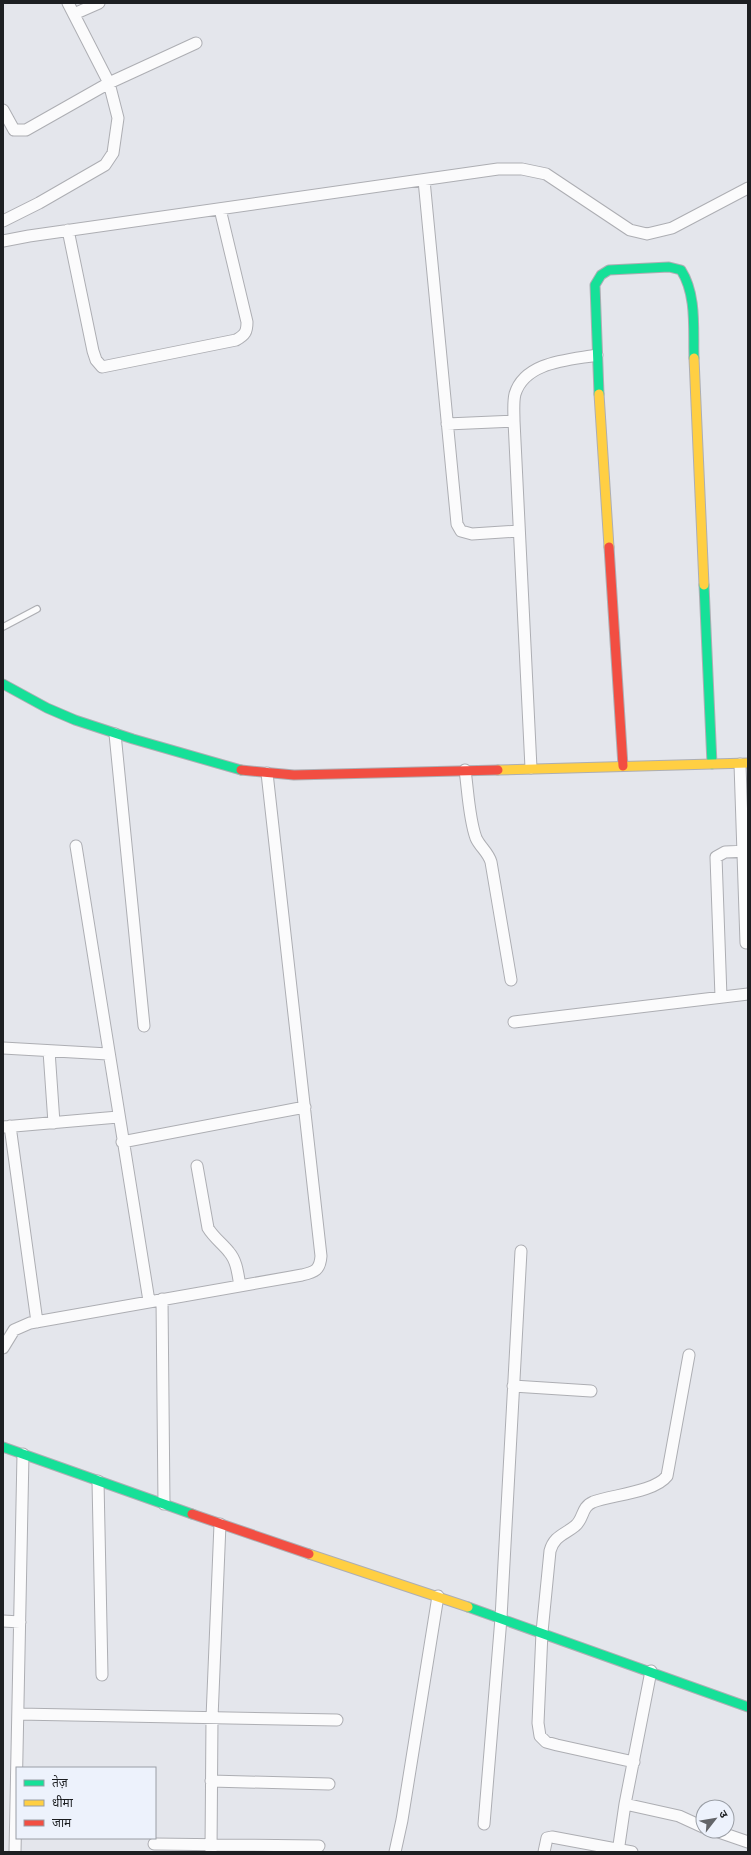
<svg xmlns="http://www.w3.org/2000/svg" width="751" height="1855" viewBox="0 0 751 1855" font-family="'Alegreya Sans','Noto Sans Devanagari',sans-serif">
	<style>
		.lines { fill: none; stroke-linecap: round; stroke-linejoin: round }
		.lane-casing { stroke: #adaeb3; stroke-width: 8 }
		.street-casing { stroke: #adaeb3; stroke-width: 13 }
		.fast-casing { stroke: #adaeb3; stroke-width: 11 }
		.slow-casing { stroke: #adaeb3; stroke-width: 11 }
		.jam-casing { stroke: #adaeb3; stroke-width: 11 }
		.lane { stroke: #fbfbfc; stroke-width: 5.5 }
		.street { stroke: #fbfbfc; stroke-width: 11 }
		.fast { stroke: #16e098; stroke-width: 9 }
		.slow { stroke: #ffcf43; stroke-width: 9 }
		.jam { stroke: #f24e42; stroke-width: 9 }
	</style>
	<rect width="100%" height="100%" fill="#e4e6ec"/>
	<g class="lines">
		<defs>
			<path id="lane" d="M3,627L37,609"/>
			<path id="street" d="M74,14L99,3
				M3,110L14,130H26L109,83L196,43
				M424,180L457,524L461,531L472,534L519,531
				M3,221L39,203L105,165L113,153L118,118L109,83L68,3
				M68,230L93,351L96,360L102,367L236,340C245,335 247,332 247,322L220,209
				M3,241L29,236L498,169H522L546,174L630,230L647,234L672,228L748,188
				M447,424L514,421
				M115,734L144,1026
				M740,764L746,943
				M531,768L514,421C514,412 513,402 515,394C525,361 570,360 597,355
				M465,770C468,791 469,819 476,838C480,847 488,852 491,862L511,980
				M76,846L149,1301
				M721,997L716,857L725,852L748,851
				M514,1022L748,994
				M3,1048L108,1054
				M49,1051L54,1123
				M10,1126L37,1322
				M3,1127L118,1117
				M122,1142L305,1107
				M197,1166L208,1228C214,1238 223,1244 229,1252C237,1261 238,1275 240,1286
				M162,1299L164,1504
				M3,1348L14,1330L30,1323L302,1275C315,1272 320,1270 321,1256L267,773
				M513,1386L591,1391
				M98,1481L102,1675
				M3,1621L20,1622
				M18,1714L337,1720
				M634,1762L557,1745L546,1742L540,1736L538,1723L542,1632L550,1551C554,1536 564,1535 575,1526C584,1519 581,1507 593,1502C612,1495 655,1492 667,1476L689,1355
				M211,1781L329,1784
				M625,1804L679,1816L703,1827
				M484,1824L501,1618L521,1251
				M716,1831L748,1842
				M154,1844L319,1846
				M15,1852L23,1454
				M211,1852L212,1718L220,1524
				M395,1852L402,1820L438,1596
				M544,1852L547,1838L552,1837L632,1852
				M618,1852L625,1804L651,1671"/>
			<path id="fast" d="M599,394L595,285L601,275L609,270L669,267L681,270C697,295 693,329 694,358
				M704,585L712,764
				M3,684L47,708L75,720L133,739L241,770
				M3,1447L192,1514
				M468,1607L748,1707"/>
			<path id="slow" d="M694,358L704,585
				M599,394L609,547
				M498,770L748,763
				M309,1554L468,1607"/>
			<path id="jam" d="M609,547L623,766
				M241,770L294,775L498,770
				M192,1514L309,1554"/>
		</defs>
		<use href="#lane" class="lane-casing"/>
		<use href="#street" class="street-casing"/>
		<use href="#fast" class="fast-casing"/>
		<use href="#slow" class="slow-casing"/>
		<use href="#jam" class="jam-casing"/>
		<use href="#lane" class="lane"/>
		<use href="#street" class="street"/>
		<use href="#fast" class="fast"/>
		<use href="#slow" class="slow"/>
		<use href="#jam" class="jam"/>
	</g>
	<rect width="751" height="1855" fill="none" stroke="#1d1f22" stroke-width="8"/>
	<rect x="16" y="1767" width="140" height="72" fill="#edf2fc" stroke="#9a9ea5"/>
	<rect x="24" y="1780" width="20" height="6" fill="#16e098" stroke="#9a9ea5"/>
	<text x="52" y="1787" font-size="12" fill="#1d1f22">तेज़</text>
	<rect x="24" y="1800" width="20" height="6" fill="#ffcf43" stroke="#9a9ea5"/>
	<text x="52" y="1807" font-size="12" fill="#1d1f22">धीमा</text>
	<rect x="24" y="1820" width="20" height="6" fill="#f24e42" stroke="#9a9ea5"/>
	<text x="52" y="1827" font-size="12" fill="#1d1f22">जाम</text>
	<g transform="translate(715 1819) rotate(59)"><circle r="19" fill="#edf2fc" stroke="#9a9ea5"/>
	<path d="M0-3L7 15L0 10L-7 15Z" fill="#636569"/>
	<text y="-6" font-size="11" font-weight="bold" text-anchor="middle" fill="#1d1f22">उ</text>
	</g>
</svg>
